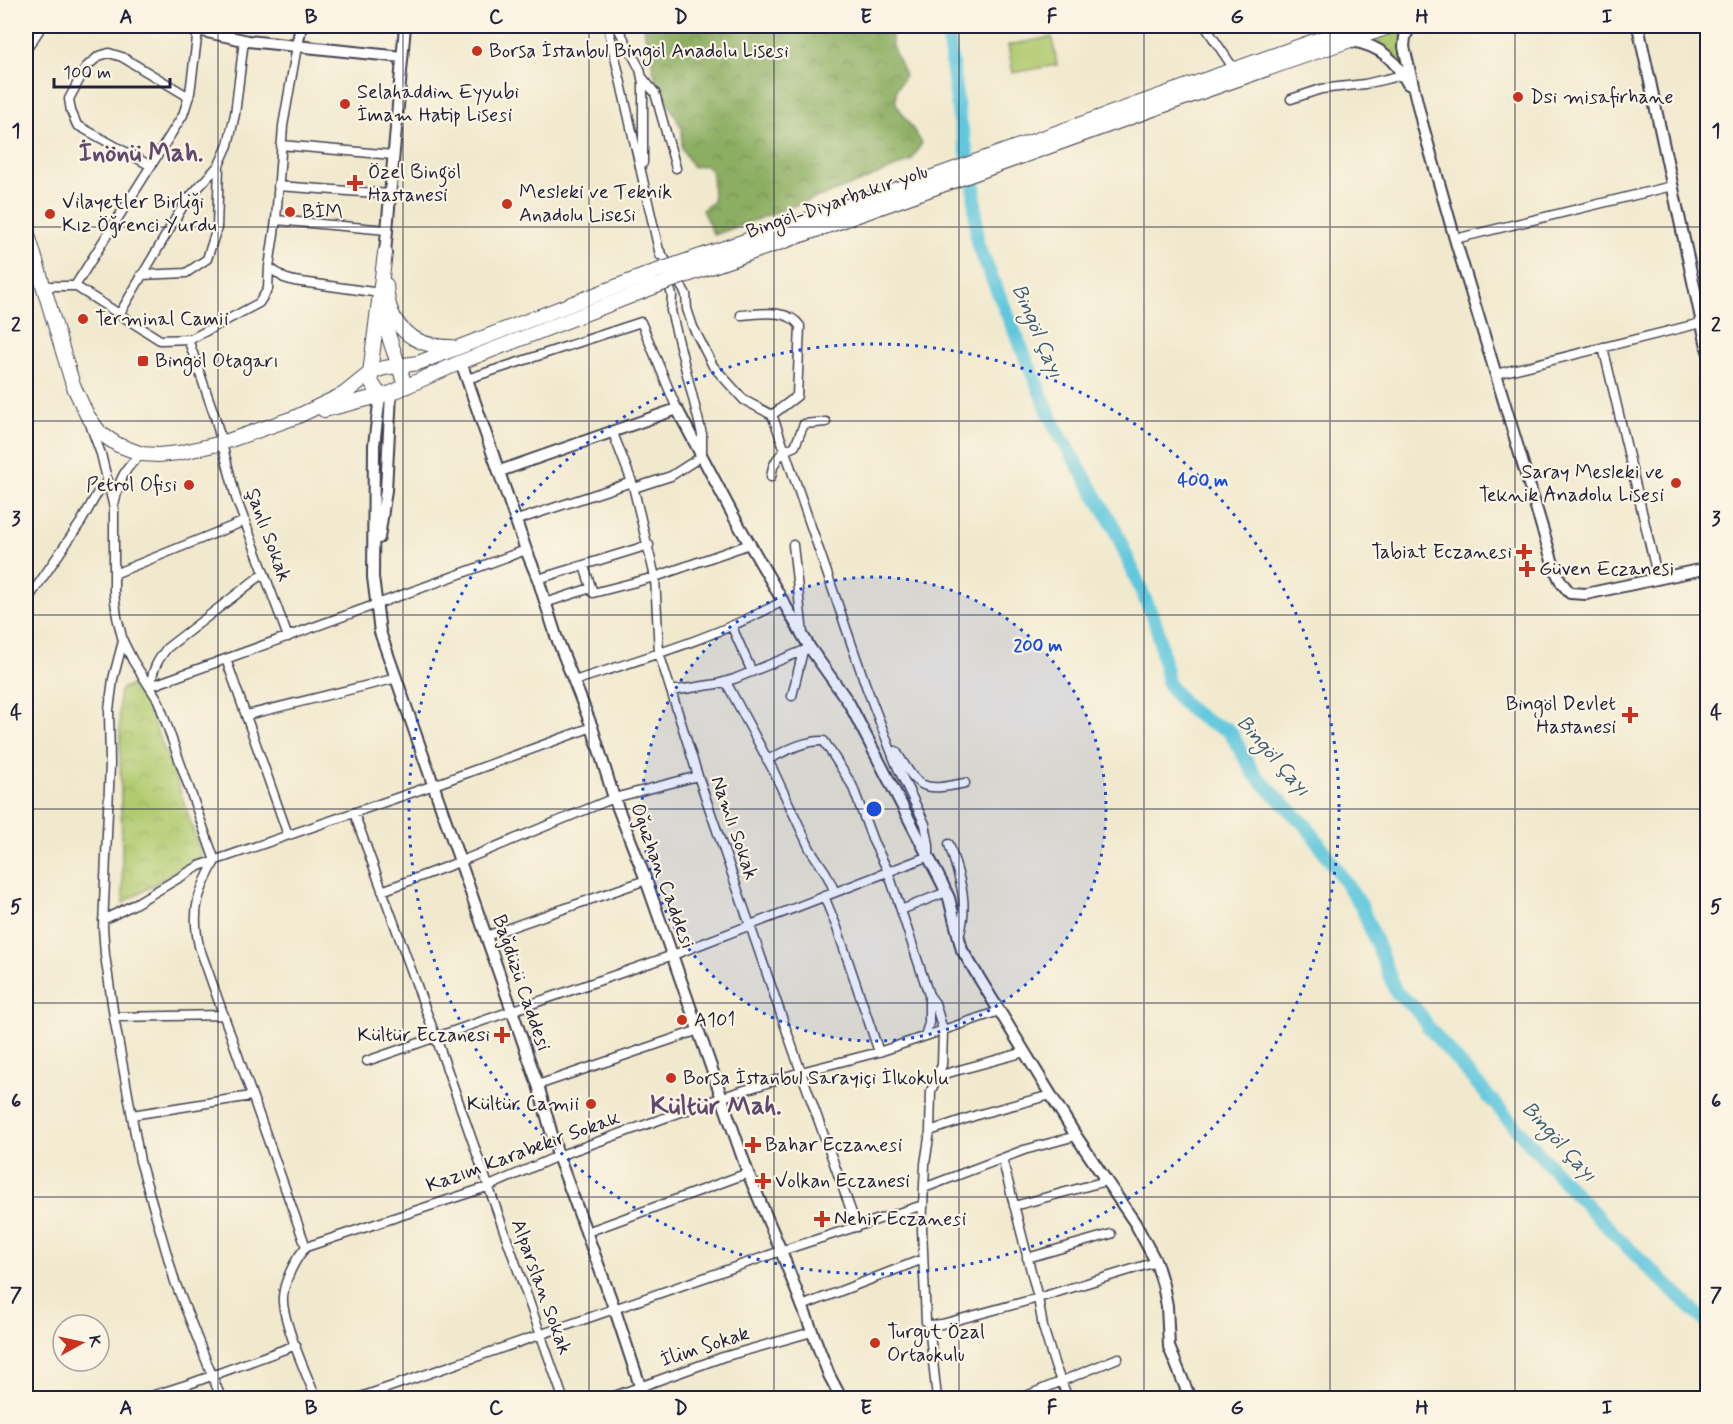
<svg xmlns="http://www.w3.org/2000/svg" width="1733" height="1424" viewBox="0 0 1733 1424" font-family="Mynerve,sans-serif">
	<style>
		.grass { fill: url(#grass-dots); stroke: #6a7655; stroke-width: 1.5 }
		.forest { fill: url(#forest-crowns); stroke: #57684e; stroke-width: 1.5 }
		.park { fill: url(#park-crowns); stroke: #6a7655; stroke-width: 1.5 }
		.pitch { fill: #b1ca6f; stroke: #6a7655; stroke-width: 1.5 }
		.lines { fill: none; stroke-linecap: round; stroke-linejoin: round }
		.river { stroke: #60c7dd; stroke-width: 14 }
		.minor-casing { stroke: #414051; stroke-width: 11 }
		.tertiary-casing { stroke: #414051; stroke-width: 14 }
		.primary-casing { stroke: #414051; stroke-width: 16 }
		.minor { stroke: #fff; stroke-width: 8 }
		.tertiary { stroke: #fff; stroke-width: 10 }
		.primary { stroke: #fff; stroke-width: 14 }
		.primary-bridge-casing { stroke: #414051; stroke-width: 16; stroke-linecap: butt }
		.primary-bridge { stroke: #fff; stroke-width: 14 }
		.grid { fill: none; stroke: #22223b; stroke-width: 1.5; stroke-opacity: 0.55 }
		.ring { fill: none; stroke: #1d4ed8; stroke-width: 3; stroke-dasharray: 3 6 }
		.poi-dot { fill: #c8321e; stroke: #fcf5e5; stroke-width: 2 }
		.labels { text-anchor: middle; dominant-baseline: central; stroke-width: 4.5; stroke-linejoin: round; paint-order: stroke }
		.poi-label { font-size: 20px; fill: #22223b; stroke: #fcf5e5; text-anchor: start }
		.street-label { font-size: 20px; fill: #22223b; stroke: #fcf5e5 }
		.water-label { font-size: 21px; font-style: italic; fill: #385c74; stroke: #fcf5e5 }
		.district-label { font-size: 26px; font-weight: bold; fill: #60496e; stroke: #fcf5e5 }
		.centre { fill: #1d4ed8; stroke: #fcf5e5; stroke-width: 3 }
		.ring-label { font-size: 18px; text-anchor: middle; font-weight: bold; fill: #1d4ed8; stroke: #fcf5e5; stroke-width: 4.5; stroke-linejoin: round; paint-order: stroke }
		.neatline { fill: none; stroke: #22223b; stroke-width: 2 }
		.grid-label { font-size: 20px; text-anchor: middle; font-weight: bold; fill: #22223b }
	</style>
	<defs>
		<pattern id="grass-dots" width="8" height="8" patternUnits="userSpaceOnUse" patternTransform="scale(1.5)"><rect width="8" height="8" fill="#b1ca6f"/><path d="M2 2h.1M6 6h.1" fill="none" stroke="#98ad61" stroke-width="1.8" stroke-linecap="round"/></pattern>
		<pattern id="forest-crowns" width="20" height="18" patternUnits="userSpaceOnUse" patternTransform="scale(1.5)"><rect width="20" height="18" fill="#8cae62"/><path d="M2 6a3 3 0 1 1 6 0M12 15a3 3 0 1 1 6 0" fill="none" stroke="#728d52"/></pattern>
		<pattern id="park-crowns" width="20" height="18" patternUnits="userSpaceOnUse" patternTransform="scale(1.5)"><rect width="20" height="18" fill="#b1ca6f"/><path d="M2 6a3 3 0 1 1 6 0M12 15a3 3 0 1 1 6 0" fill="none" stroke="#98ad61"/></pattern>
	</defs>
	<rect width="100%" height="100%" fill="#fcf5e5"/>
	<filter id="ink" filterUnits="userSpaceOnUse"><feTurbulence type="fractalNoise" baseFrequency=".0167" numOctaves="2"/><feDisplacementMap in="SourceGraphic" scale="12" xChannelSelector="R" yChannelSelector="G"/><feConvolveMatrix kernelMatrix="1 2 1 2 8 2 1 2 1" color-interpolation-filters="sRGB"/></filter>
	<filter id="wash" filterUnits="userSpaceOnUse"><feTurbulence type="fractalNoise" baseFrequency=".008" numOctaves="4" result="noise"/><feDisplacementMap in="SourceGraphic" scale="24" xChannelSelector="R" yChannelSelector="G"/><feGaussianBlur stdDeviation="1.35" result="paint"/><feColorMatrix in="noise" values="0 0 0 0 0 0 0 0 0 0 0 0 0 0 0 0 0 1.4 0 .05"/><feComposite in="paint" operator="in"/></filter>
	<g filter="url(#wash)">
		<rect width="100%" height="100%" fill="#f1e9ce"/>
		<path class="grass" d="M1404,26L1408,75L1391,52L1372,37Z"/>
		<path class="forest" d="M643,26H891L892,46L905,75L896,91V104L922,143L911,161L860,182L714,235L702,210L713,202L712,171L706,165L693,167L682,149V129L656,80Z"/>
		<path class="park" d="M133,685L144,688L157,732L174,773L202,856L123,903L119,693L123,688Z"/>
		<path class="pitch" d="M1052,37L1057,65L1013,73L1008,45Z"/>
		<g class="lines">
			<path class="river" d="M947,26L959,117L974,184L977,243L1055,427L1113,525L1157,627L1168,683L1179,698L1193,712L1208,722L1229,730L1254,774L1308,828L1361,905L1396,992L1417,1010L1428,1027L1473,1079L1566,1184L1622,1242L1708,1324"/>
		</g>
	</g>
	<g filter="url(#ink)">
		<g class="lines">
			<defs>
				<path id="minor" d="M608,26L660,255
					M617,26L640,69L643,83V163
					M1205,26L1234,69
					M26,50L42,26
					M642,77L655,93L676,168
					M1291,99L1321,89L1365,84L1403,75
					M281,145L393,155
					M151,166L77,125L71,111L69,99L86,67L99,56L109,53L122,57L189,97
					M278,186L390,194
					M276,220L387,230
					M1455,239L1672,186
					M269,267L284,278L294,281L380,293
					M141,275L186,273L207,259L217,228L219,165
					M43,286H75L160,340L191,339L259,303L268,289L269,267L276,220L283,126L297,46
					M75,286L183,115L190,93L198,30
					M120,313L186,201L219,165L228,145L235,114L244,40
					M741,315C760,314 788,308 800,326L797,396L772,415
					M188,339L215,417L236,498L288,637
					M1603,347L1658,579
					M1496,374L1701,323
					M467,379L641,322L677,409
					M91,427L101,454L114,508V593L117,617L123,641L133,661L158,700L215,861C198,893 191,909 199,946L306,1247
					M613,433L632,482L655,577L659,653L698,776L801,1072L857,1227
					M771,477L773,467L777,459L784,451L795,446L804,424L826,422
					M634,488L671,476L702,456V434L671,311L672,295L667,279
					M115,501C119,480 125,467 142,454
					M517,520L632,482
					M793,545L803,634
					M584,566L593,593L655,577L750,544
					M264,573L167,648C157,661 152,670 151,686L526,550
					M114,574L245,521
					M538,579L649,545
					M26,602L81,522L98,492L108,480
					M545,603L591,588
					M732,627L752,672
					M123,641L113,679L109,710L110,764L103,927L105,955L114,1017L140,1161L175,1282L221,1398
					M226,659L288,835
					M574,681C647,657 715,638 783,601
					M726,682L773,770L810,849L826,873L835,892
					M671,691L717,684L734,679L810,648
					M792,696L803,651
					M247,715L397,678
					M896,751C919,789 921,792 965,783
					M767,760C784,752 804,740 824,741L852,785L873,841L888,871L929,995L935,1003L943,1030L942,1065L931,1091L930,1131L925,1164L922,1228L926,1322L929,1325L942,1324L1038,1298L1156,1262
					M354,813L440,1049L563,1398
					M949,844C959,877 970,902 959,936
					M382,891L459,862L614,798L698,776
					M824,896L837,928L879,1052
					M901,910L946,892
					M103,920L133,905L199,866L434,785L592,727
					M486,936L646,880
					M114,1017L224,1015
					M925,1036L929,1023V998
					M367,1061L673,955L929,856V845L925,824L896,764L866,686L777,428L772,415L744,400L713,366L693,327L687,309L686,294L660,251
					M937,1076L1025,1052
					M538,1085L699,1030
					M132,1115L251,1096
					M930,1131L980,1114L1051,1095
					M1002,1158L1038,1298L1043,1327L1055,1366L1068,1398
					M924,1188L1024,1150L1076,1136
					M1014,1206L1106,1181
					M587,1232L748,1173
					M1027,1258L1111,1234
					M802,1306L923,1259
					M929,1325L937,1398
					M145,1398L192,1383L296,1345
					M316,1398C307,1376 281,1318 283,1297C284,1281 295,1259 306,1247L487,1187L558,1156L723,1097L801,1072L879,1052L999,1011
					M358,1398L781,1251L923,1205
					M609,1398L723,1357L812,1332
					M1021,1398L1118,1358"/>
				<path id="tertiary" d="M190,26L198,30L248,41L402,57
					M1410,26L1405,37L1404,47L1422,123L1455,239L1554,567L1561,582L1570,593L1586,594L1708,568
					M1638,26L1708,351
					M1352,41C1380,46 1395,59 1408,84
					M297,46L301,26
					M385,253L405,26
					M461,362L526,550L538,579L556,636L592,727L614,798L646,880L748,1173L781,1251L829,1375L841,1398
					M380,396L374,445L373,577L380,632L538,1085L558,1156L615,1310L644,1398
					M500,471L677,409L734,517L810,648L849,703L942,883L949,898L962,950L1076,1136L1135,1223L1156,1262L1163,1285L1167,1306L1169,1347L1190,1398
					M379,538L386,490L391,393"/>
				<path id="primary" d="M26,228L73,385L87,415L100,433L118,445L142,454L158,455L179,453L222,443L296,417L344,394L370,373L384,368L418,363L654,272
					M768,233L935,176L1356,26
					M773,245C980,173 1185,95 1392,26
					M386,285C388,326 412,347 452,347
					M384,309C385,336 399,360 405,387
					M380,396L372,383L370,373L385,253
					M324,410L391,393L461,362L659,285"/>
			</defs>
			<use href="#minor" class="minor-casing"/>
			<use href="#tertiary" class="tertiary-casing"/>
			<use href="#primary" class="primary-casing"/>
			<use href="#minor" class="minor"/>
			<use href="#tertiary" class="tertiary"/>
			<use href="#primary" class="primary"/>
			<defs>
				<path id="primary-bridge" d="M654,272L768,233
					M659,285L773,245"/>
			</defs>
			<use href="#primary-bridge" class="primary-bridge-casing"/>
			<use href="#primary-bridge" class="primary-bridge"/>
		</g>
	</g>
	<path class="grid" d="M218,26V1398M403,26V1398M589,26V1398M774,26V1398M959,26V1398M1144,26V1398M1330,26V1398M1515,26V1398M26,227H1708M26,421H1708M26,615H1708M26,809H1708M26,1003H1708M26,1197H1708"/>
	<circle cx="874" cy="809" r="232" fill="#1d4ed8" fill-opacity=".12"/>
	<g class="ring">
		<circle cx="874" cy="809" r="232"/>
		<circle cx="874" cy="809" r="465"/>
	</g>
	<g class="poi-dot">
		<circle cx="477" cy="51" r="6"/>
		<circle cx="1518" cy="97" r="6"/>
		<circle cx="345" cy="104" r="6"/>
		<path d="M352 174h6v6h6v6h-6v6h-6v-6h-6v-6h6z"/>
		<circle cx="507" cy="204" r="6"/>
		<circle cx="290" cy="212" r="6"/>
		<circle cx="50" cy="214" r="6"/>
		<circle cx="83" cy="319" r="6"/>
		<rect x="137" y="355" width="12" height="12" rx="3"/>
		<circle cx="1676" cy="483" r="6"/>
		<circle cx="189" cy="485" r="6"/>
		<path d="M1521 543h6v6h6v6h-6v6h-6v-6h-6v-6h6z"/>
		<path d="M1524 560h6v6h6v6h-6v6h-6v-6h-6v-6h6z"/>
		<path d="M1627 706h6v6h6v6h-6v6h-6v-6h-6v-6h6z"/>
		<circle cx="682" cy="1020" r="6"/>
		<path d="M499 1026h6v6h6v6h-6v6h-6v-6h-6v-6h6z"/>
		<circle cx="671" cy="1078" r="6"/>
		<circle cx="591" cy="1104" r="6"/>
		<path d="M750 1136h6v6h6v6h-6v6h-6v-6h-6v-6h6z"/>
		<path d="M760 1172h6v6h6v6h-6v6h-6v-6h-6v-6h6z"/>
		<path d="M819 1210h6v6h6v6h-6v6h-6v-6h-6v-6h6z"/>
		<circle cx="875" cy="1343" r="6"/>
	</g>
	<g class="labels">
		<g class="poi-label">
			<text x="489" y="51">Borsa İstanbul Bingöl Anadolu Lisesi</text>
			<text x="357" y="92">Selahaddin Eyyubi<tspan x="357" dy="23">İmam Hatip Lisesi</tspan></text>
			<text x="1530" y="97">Dsi misafirhane</text>
			<text x="368" y="172">Özel Bingöl<tspan x="368" dy="23">Hastanesi</tspan></text>
			<text x="519" y="192">Mesleki ve Teknik<tspan x="519" dy="23">Anadolu Lisesi</tspan></text>
			<text x="62" y="202">Vilayetler Birliği<tspan x="62" dy="23">Kız Öğrenci Yurdu</tspan></text>
			<text x="302" y="212">BİM</text>
			<text x="95" y="319">Terminal Camii</text>
			<text x="155" y="361">Bingöl Otagarı</text>
			<text x="1664" y="472" text-anchor="end">Saray Mesleki ve<tspan x="1664" dy="23">Teknik Anadolu Lisesi</tspan></text>
			<text x="177" y="485" text-anchor="end">Petrol Ofisi</text>
			<text x="1512" y="552" text-anchor="end">Tabiat Eczanesi</text>
			<text x="1539" y="569">Güven Eczanesi</text>
			<text x="1616" y="704" text-anchor="end">Bingöl Devlet<tspan x="1616" dy="23">Hastanesi</tspan></text>
			<text x="694" y="1020">A101</text>
			<text x="490" y="1035" text-anchor="end">Kültür Eczanesi</text>
			<text x="683" y="1078">Borsa İstanbul Sarayiçi İlkokulu</text>
			<text x="579" y="1104" text-anchor="end">Kültür Camii</text>
			<text x="765" y="1145">Bahar Eczanesi</text>
			<text x="775" y="1181">Volkan Eczanesi</text>
			<text x="834" y="1219">Nehir Eczanesi</text>
			<text x="887" y="1332">Turgut Özal<tspan x="887" dy="23">Ortaokulu</tspan></text>
		</g>
		<g class="street-label">
			<text transform="translate(837 202) rotate(-19)">Bingöl-Diyarbakır yolu</text>
			<text transform="translate(268 535) rotate(70)">Şanlı Sokak</text>
			<text transform="translate(734 828) rotate(71)">Namlı Sokak</text>
			<text transform="translate(662 876) rotate(70)">Oğuzhan Caddesi</text>
			<text transform="translate(521 983) rotate(71)">Bağdüzü Caddesi</text>
			<text transform="translate(523 1152) rotate(-20)">Kazım Karabekir Sokak</text>
			<text transform="translate(541 1287) rotate(70)">Alparslan Sokak</text>
			<text transform="translate(705 1347) rotate(-18)">İlim Sokak</text>
		</g>
		<g class="water-label">
			<text transform="translate(1037 331) rotate(67)">Bingöl Çayı</text>
			<text transform="translate(1273 756) rotate(49)">Bingöl Çayı</text>
			<text transform="translate(1559 1142) rotate(48)">Bingöl Çayı</text>
		</g>
		<g class="district-label">
			<text x="141" y="154">İnönü Mah.</text>
			<text x="716" y="1107">Kültür Mah.</text>
		</g>
	</g>
	<circle cx="874" cy="809" r="9" class="centre"/>
	<g class="ring-label">
		<text x="1203" y="486">400 m</text>
		<text x="1038" y="651">200 m</text>
	</g>
	<rect width="1733" height="1424" fill="none" stroke="#fcf5e5" stroke-width="66"/>
	<g transform="translate(81 1343) rotate(82)"><circle r="28" fill="#fcf5e5" stroke="#a5a1a1" stroke-width="1.5"/>
	<path d="M0-4.5L10 22L0 15L-10 22Z" fill="#c8321e"/>
	<text y="-9" font-size="16" font-weight="bold" text-anchor="middle" fill="#22223b">K</text>
	</g>
	<path d="M54 78v9h116v-9" fill="none" stroke="#22223b" stroke-width="3"/>
	<text x="63" y="78" font-size="18" fill="#22223b" stroke="#fcf5e5" stroke-width="4.5" paint-order="stroke">100 m</text>
	<rect x="33" y="33" width="1667" height="1358" class="neatline"/>
	<g class="grid-label">
		<text x="126" y="23">A</text>
		<text x="311" y="23">B</text>
		<text x="496" y="23">C</text>
		<text x="681" y="23">D</text>
		<text x="866" y="23">E</text>
		<text x="1052" y="23">F</text>
		<text x="1237" y="23">G</text>
		<text x="1422" y="23">H</text>
		<text x="1607" y="23">I</text>
		<text x="16" y="137">1</text>
		<text x="1716" y="137">1</text>
		<text x="16" y="331">2</text>
		<text x="1716" y="331">2</text>
		<text x="16" y="525">3</text>
		<text x="1716" y="525">3</text>
		<text x="16" y="719">4</text>
		<text x="1716" y="719">4</text>
		<text x="16" y="913">5</text>
		<text x="1716" y="913">5</text>
		<text x="16" y="1107">6</text>
		<text x="1716" y="1107">6</text>
		<text x="16" y="1301">7</text>
		<text x="1716" y="1301">7</text>
		<text x="126" y="1414">A</text>
		<text x="311" y="1414">B</text>
		<text x="496" y="1414">C</text>
		<text x="681" y="1414">D</text>
		<text x="866" y="1414">E</text>
		<text x="1052" y="1414">F</text>
		<text x="1237" y="1414">G</text>
		<text x="1422" y="1414">H</text>
		<text x="1607" y="1414">I</text>
	</g>
</svg>
